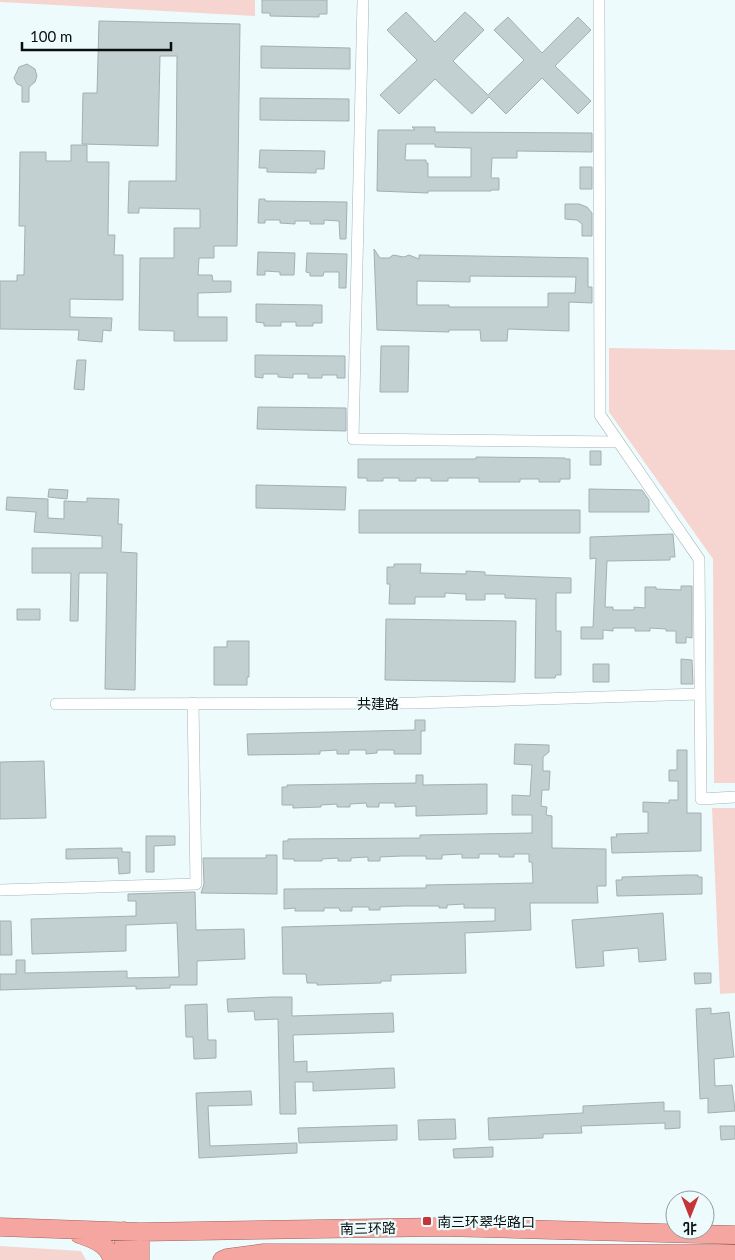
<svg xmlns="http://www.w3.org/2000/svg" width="735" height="1260" viewBox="0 0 735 1260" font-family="Lato,'Noto Sans SC',sans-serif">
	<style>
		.green { fill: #f6d5d1 }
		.building { fill: #c2d0d1; stroke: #a3b0b1; fill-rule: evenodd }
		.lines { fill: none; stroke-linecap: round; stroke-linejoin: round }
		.minor-casing { stroke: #a7b5b6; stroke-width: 12 }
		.trunk-casing { stroke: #a1625d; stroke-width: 19 }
		.minor { stroke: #fff; stroke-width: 11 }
		.trunk { stroke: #f6a6a0; stroke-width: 18 }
		.poi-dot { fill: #c43438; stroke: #edfbfc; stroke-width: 2 }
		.labels { text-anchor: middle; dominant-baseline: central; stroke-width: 4.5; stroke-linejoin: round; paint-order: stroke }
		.street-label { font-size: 14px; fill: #090e0e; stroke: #edfbfc }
		.poi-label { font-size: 14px; fill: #090e0e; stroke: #edfbfc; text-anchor: start }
	</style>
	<rect width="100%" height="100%" fill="#edfbfc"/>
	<path class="green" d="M0,0H255V16L0,2Z
		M609,348L735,350V783H714L713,559L609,412Z
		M712,808H735V993L720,994Z
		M0,1246L81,1251L86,1260H0Z"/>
	<path class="building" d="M262,0H327V14H319V17L270,16V13H262Z
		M406,12L435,42L465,12L472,18L484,30L453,61L488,95L524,60L494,30L508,17L542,53L578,17L591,30L555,66L591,101L578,114L542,78L506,114L489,97L472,114L435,79L399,114L380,95L417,60L387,30Z
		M99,21L240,24L237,246H214V258H199L198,275H212L213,281H231V292L198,293V317H227V341H174V331L139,330L140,258H174V228H200V209L139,208V213H128L129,181H176L177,56H160L158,146L82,144L83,93H97Z
		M261,46L350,48V69L261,68Z
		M27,64L35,69L37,76L35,82L29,87V102H22V86L17,84L14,78L19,67Z
		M260,98L349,99V121L260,120Z
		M412,127H435V132L592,133V152L517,151V158H492L491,178H499V190H491V191H428V193L377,191L378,130H415ZM406,144H435V147L471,148V177H428V163H426V160H405Z
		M71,145H87V162H109L108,235H115L114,255H123V300L70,299V317L112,318L111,331L103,330L102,342L78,340L79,330L0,329V281H17V275H24L25,226H19L20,152H46V161H71Z
		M260,150L325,151L324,169H316V173L267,172V168H259Z
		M580,167H592V189H580Z
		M259,199H265V201L347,202L346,239H340L339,221L324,220V224H310V221H295V224L280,223V220H265V223H258Z
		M565,204H579L587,207L592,213V236H582V224L577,220L565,219Z
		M374,249L380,258H389L393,255L404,257L409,255L419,259V255L588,258V287H592V303L569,302V331L508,329L507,341H481L480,330H449V332L377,330ZM470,276L576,277L575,293H548V307H449V305H417V281L470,282Z
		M258,252L295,253L294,275H280V272L265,271V275H257Z
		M307,253L347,254L346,288H339V272H324L323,276H310V273L306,272Z
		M256,304L322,305V323H313V326H296V322H281V326H264V323L256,322Z
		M381,346H409L408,392H380Z
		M255,355L345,356V378H337V375H322V378H308V374H293V378L278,377V374H263V378L255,377Z
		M77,360H86L84,390L74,389Z
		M258,407L346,408V431L257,429Z
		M590,451H601V465H590Z
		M476,457L565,458V459H570V479H560V482H539V479H520V482H479V478H448V481H431V478H416V481H399V478H383V481H367V478H358V459H476Z
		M256,485L346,487L345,510L256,508Z
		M49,489L68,490L67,499L48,497Z
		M589,489L642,490L649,500V512H589Z
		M7,497L48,499V518L64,519V501L87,502V498L119,499L118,524H122L121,552L137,553L135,690L105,689L107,573H79L78,621H70L71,573H32V548H102V536L34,532L36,512L6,510Z
		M359,510H580V533H359Z
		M673,534L675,557H670V560L607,561L605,607H613V610H634V607L645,608V587H656V589L681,590V586H692V638L686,637V643H676V631H666V629L650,628V631H635V628H613V631L603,630V639H581V627H593L596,558L590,559V537Z
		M394,564H421L420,573L466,574V571L485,572V575L571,578V593H556V631H561V675H556L555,678H535L536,599L505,598V594H485V600H466V594L445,593V597H415V604H389L390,584H387V567H394Z
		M17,609H40V620H17Z
		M386,619L516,621L515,682L385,680Z
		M227,641H249V677H247V685H214V647H227Z
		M681,659L692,660L693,684H681Z
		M593,664H609V682H593Z
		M415,720H425V731H421V754H394V750H377V753L366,754V750H349V754H337V750L320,751V754L248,755L247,734L415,730Z
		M515,744L549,745V752L543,757V771H550L549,790H542L541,806L547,807L546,815L552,816V848L606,849V886H597L598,903H530L531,930L465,933L466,973L391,975V981H381V983L317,985V983H307L306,974H283L282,927L495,921V908H464V904L447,905V908H439V906H404L380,907V910H369V907H352V911H340L339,908H324V911H295V908L284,909V889L426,888V885L533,883L532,862H529V854H514V857H499V854H479V858H462V854L442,855V859H426V856H402L380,857V861H368V857L351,858V861H338V858L322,859V861H294V859H283V841H288V839L420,838V835L532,833V815H512V795L530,796L532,765L514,764Z
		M677,750H687V813H701V851L612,853L611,837H617L616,834L648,833V812H643V802L669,803V800H678V781H669V770H677Z
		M44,761L46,818L0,819V762Z
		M416,775H423V785L487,784V814L416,816V806L395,807V803H379V807H367L366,803L350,804V807H337V804L321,805V807L293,808V805H282V787H287V785L416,783Z
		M146,836H175V845L154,846V872H146Z
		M122,848V852H130V873L119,874L118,858L66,859V849Z
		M266,855H277V894L201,893L204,884L203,858H266Z
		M686,875H698V877H702V894L617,896L616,880H622V877Z
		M195,892L196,930L244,929L245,959L197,961V985H170V988L136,989V986L0,990V974H16V960H25V973L127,971V978L179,977L177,923L126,925V951L32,954L31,919L136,916V901H128V894Z
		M663,913L666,960L639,962L638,948L603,951L604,966L576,968L572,920Z
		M0,921H11L12,955H0Z
		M694,973H711V983L695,984Z
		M272,997H292V1016L393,1013L394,1032L293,1035L294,1062L307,1061V1072L394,1068L395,1088L313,1091V1082H295L296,1114H280L278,1019L255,1020L254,1011L228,1012L227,999Z
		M207,1004L208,1040H216V1058L194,1059L193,1037H186L185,1005Z
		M711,1008V1014L729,1012L734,1057L714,1059L715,1086L732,1085L735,1111L708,1113V1098L700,1099L696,1009Z
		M251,1091L252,1105L208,1106L210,1146L297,1143V1153L199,1158L196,1093Z
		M664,1102V1111H680V1128L665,1129V1123L581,1126L582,1133L543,1134V1138L489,1140L488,1118L583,1113V1106Z
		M455,1119L456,1139L419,1140L418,1120Z
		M397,1125V1140L299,1143L298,1128Z
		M720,1126H735V1139L721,1140Z
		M493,1147V1157L454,1158L453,1149Z"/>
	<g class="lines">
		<defs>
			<path id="minor" d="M363,0L353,439L618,442
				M599,0L600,415L699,559L701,799L735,797
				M56,704L415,703L700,694
				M0,890L196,884L193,703"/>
			<path id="trunk" d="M0,1227L140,1232L442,1227L735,1235
				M79,1234C93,1239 109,1244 112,1260
				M123,1260L124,1231
				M140,1260V1232
				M222,1260L227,1258L264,1253L735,1254"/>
		</defs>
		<use href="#minor" class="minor-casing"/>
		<use href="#trunk" class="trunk-casing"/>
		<use href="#minor" class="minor"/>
		<use href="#trunk" class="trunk"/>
	</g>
	<rect class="poi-dot" x="422" y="1216" width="10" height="10" rx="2.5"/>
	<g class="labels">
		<g class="street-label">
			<text x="378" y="703">共建路</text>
			<text transform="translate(368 1228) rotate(-1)">南三环路</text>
		</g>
		<g class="poi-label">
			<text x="437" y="1221">南三环翠华路口</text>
		</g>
	</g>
	<g transform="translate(690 1215) rotate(180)"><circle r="24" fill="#edfbfc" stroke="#929c9d"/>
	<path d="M0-4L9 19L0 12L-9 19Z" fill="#c43438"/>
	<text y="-8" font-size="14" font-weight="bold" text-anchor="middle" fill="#090e0e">北</text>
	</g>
	<path d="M22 42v8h149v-8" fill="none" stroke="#090e0e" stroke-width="2.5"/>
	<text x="30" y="42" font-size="15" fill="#090e0e" stroke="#edfbfc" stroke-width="4" paint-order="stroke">100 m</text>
</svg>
